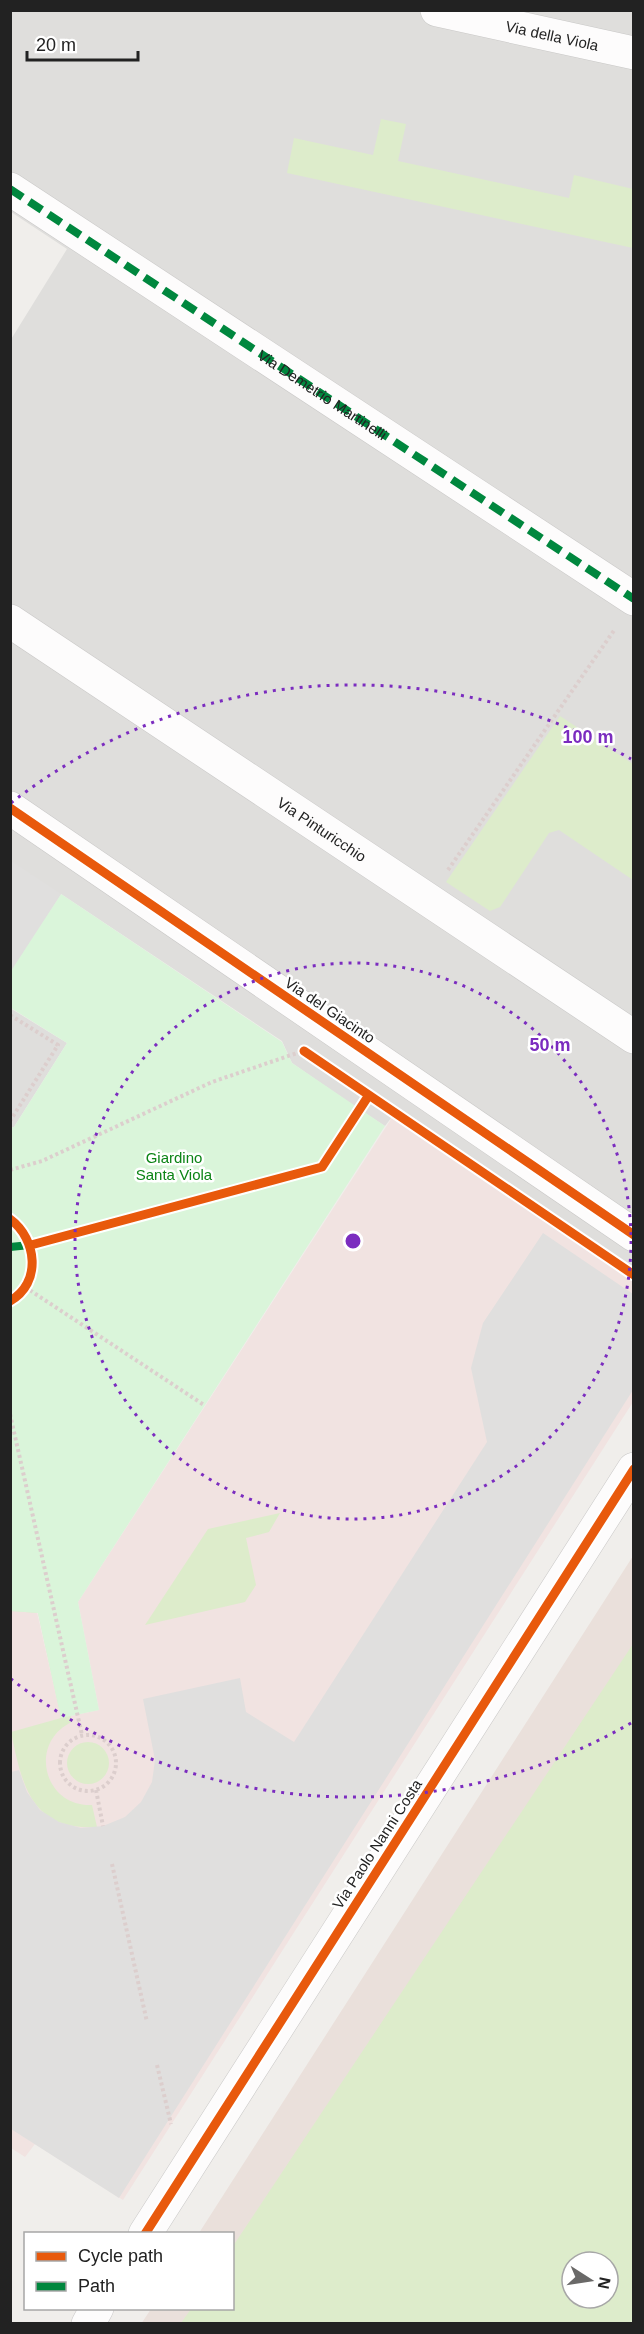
<svg xmlns="http://www.w3.org/2000/svg" width="644" height="2334" viewBox="0 0 644 2334" font-family="Helvetica,sans-serif">
	<style>
		.residential { fill: #dfdedc }
		.commercial { fill: #f1e3e1 }
		.military { fill: #eae0db; fill-rule: evenodd }
		.grass { fill: #ddeccb; fill-rule: evenodd }
		.park { fill: #daf5da }
		.parking { fill: #e0dfde }
		.lines { fill: none; stroke-linecap: round; stroke-linejoin: round }
		.minor-casing { stroke: #c9c8c7; stroke-width: 34 }
		.path { stroke: #dccecd; stroke-width: 4; stroke-dasharray: 3 3; stroke-linecap: butt }
		.minor { stroke: #fdfcfc; stroke-width: 33 }
		.quiet { stroke: #00873e; stroke-width: 8; stroke-dasharray: 15 8; stroke-linecap: butt }
		.cycleway-casing { stroke: #fff; stroke-width: 13 }
		.cycleway { stroke: #e8590c; stroke-width: 9 }
		.ring { fill: none; stroke: #7b2cbf; stroke-width: 3; stroke-dasharray: 3 6 }
		.labels { text-anchor: middle; dominant-baseline: central; stroke-width: 5; stroke-linejoin: round; paint-order: stroke }
		.street-label { font-size: 15px; fill: #222; stroke: #fff }
		.park-label { font-size: 15px; fill: #0c8416; stroke: #fff }
		.centre { fill: #7b2cbf; stroke: #fff; stroke-width: 3 }
		.ring-label { font-size: 18px; text-anchor: middle; font-weight: bold; fill: #7b2cbf; stroke: #fff; stroke-width: 5; stroke-linejoin: round; paint-order: stroke }
	</style>
	<rect width="100%" height="100%" fill="#f0eeeb"/>
	<path class="residential" d="M11,11H633V1275L395,1113L385,1126L354,1106L292,1063L282,1041L61,894L11,971L10,341L67,249L11,212Z
		M10,1008L67,1043L14,1127L11,1128Z"/>
	<path class="commercial" d="M395,1113L633,1275V1402L123,2200L35,2144L25,2157L11,2148L10,1611L37,1612L61,1718L99,1710L78,1602Z"/>
	<path class="military" d="M633,1556V2323L141,2324L151,2309L232,2308V2234L199,2233ZM572,2262H608V2298H572Z"/>
	<path class="grass" d="M381,119L406,124L398,161L569,198L574,175L633,189V248L287,173L294,138L373,155Z
		M560,716L633,764V880L559,830L549,833L500,907L490,911L446,882Z
		M10,1442L72,1722C28,1742 43,1807 92,1805L97,1827C31,1831 22,1785 11,1732L61,1718L38,1613L11,1611Z
		M280,1513L269,1532L246,1538L256,1585L245,1602L145,1625L208,1529Z
		M633,1644V2323H181L191,2309L232,2308L233,2246ZM572,2262H608V2298H572Z
		M67 1763a21 21 0 1 1 42 0a21 21 0 1 1-42 0Z"/>
	<path class="park" d="M61,894L282,1042L292,1063L385,1126L78,1602L99,1710L61,1718L38,1613L11,1611L10,1128L14,1127L67,1043L11,1008L10,971Z"/>
	<path class="parking" d="M11,861L61,894L11,971Z
		M543,1233L633,1294V1390L119,2198L11,2129V1772L19,1770L27,1792L40,1810L59,1822L81,1828L103,1826L125,1817L141,1802L152,1782L155,1760L143,1699L240,1678L246,1712L294,1742L487,1442L471,1368L483,1323Z"/>
	<g class="lines">
		<defs>
			<g id="minor">
				<path id="s1" d="M437,10L634,53"/>
				<path d="M10,189L634,599"/>
				<path id="s2" d="M10,621L634,1037"/>
				<path d="M10,808L634,1235"/>
				<path d="M145,2234L634,1469"/>
				<path d="M88,2324L97,2308"/>
			</g>
		</defs>
		<use href="#minor" class="minor-casing"/>
		<path class="path" d="M448,870L615,629
			M10,1015L58,1045L10,1121
			M10,1170L42,1161L212,1082L303,1051
			M25,1287L204,1405
			M10,1414L82,1735
			M60 1763a28 28 0 1 1 56 0a28 28 0 1 1-56 0Z
			M96,1790L103,1826
			M112,1864L147,2022
			M157,2065L171,2124"/>
		<use href="#minor" class="minor"/>
		<g class="quiet">
			<path id="s3" d="M10,189L634,599"/>
			<path d="M10,1247L31,1245"/>
		</g>
		<defs>
			<path id="cycleway" d="M10,808L634,1235
				M304,1051L634,1275
				M10,1219C37,1239 42,1283 10,1301
				M31,1245L322,1167L369,1095
				M145,2234L634,1469"/>
		</defs>
		<use href="#cycleway" class="cycleway-casing"/>
		<use href="#cycleway" class="cycleway"/>
	</g>
	<g class="ring">
		<circle cx="353" cy="1241" r="278"/>
		<path d="M631 1723A556 556 0 0 1 11 1679M11 803A556 556 0 0 1 631 759"/>
	</g>
	<g class="labels">
		<g class="street-label">
			<text stroke="none"><textPath href="#s1" startOffset="118">Via della Viola</textPath></text>
			<text stroke="none"><textPath href="#s3" startOffset="374">Via Demetrio Martinelli</textPath></text>
			<text stroke="none"><textPath href="#s2" startOffset="375">Via Pinturicchio</textPath></text>
			<text transform="translate(330 1010) rotate(34)">Via del Giacinto</text>
			<text transform="translate(377 1844) rotate(-57)">Via Paolo Nanni Costa</text>
		</g>
		<g class="park-label">
			<text x="174" y="1157">Giardino<tspan x="174" dy="17">Santa Viola</tspan></text>
		</g>
	</g>
	<circle cx="353" cy="1241" r="9" class="centre"/>
	<g class="ring-label">
		<text x="588" y="743">100 m</text>
		<text x="550" y="1051">50 m</text>
	</g>
	<rect width="644" height="2334" fill="none" stroke="#222222" stroke-width="24"/>
	<rect x="24" y="2232" width="210" height="78" fill="#ffffff" stroke="#a7a7a7" stroke-width="1.5"/>
	<rect x="36" y="2252" width="30" height="9" fill="#e8590c" stroke="#a7a7a7" stroke-width="1.5"/>
	<text x="78" y="2262" font-size="18" fill="#222222">Cycle path</text>
	<rect x="36" y="2282" width="30" height="9" fill="#00873e" stroke="#a7a7a7" stroke-width="1.5"/>
	<text x="78" y="2292" font-size="18" fill="#222222">Path</text>
	<g transform="translate(590 2280) rotate(102)"><circle r="28" fill="#ffffff" stroke="#a7a7a7" stroke-width="1.5"/>
	<path d="M0-4.5L10 22L0 15L-10 22Z" fill="#6a6968"/>
	<text y="-9" font-size="16" font-weight="bold" text-anchor="middle" fill="#222222">N</text>
	</g>
	<path d="M27 51v9h111v-9" fill="none" stroke="#222222" stroke-width="3"/>
	<text x="36" y="51" font-size="18" fill="#222222" stroke="#ffffff" stroke-width="4.5" paint-order="stroke">20 m</text>
</svg>
